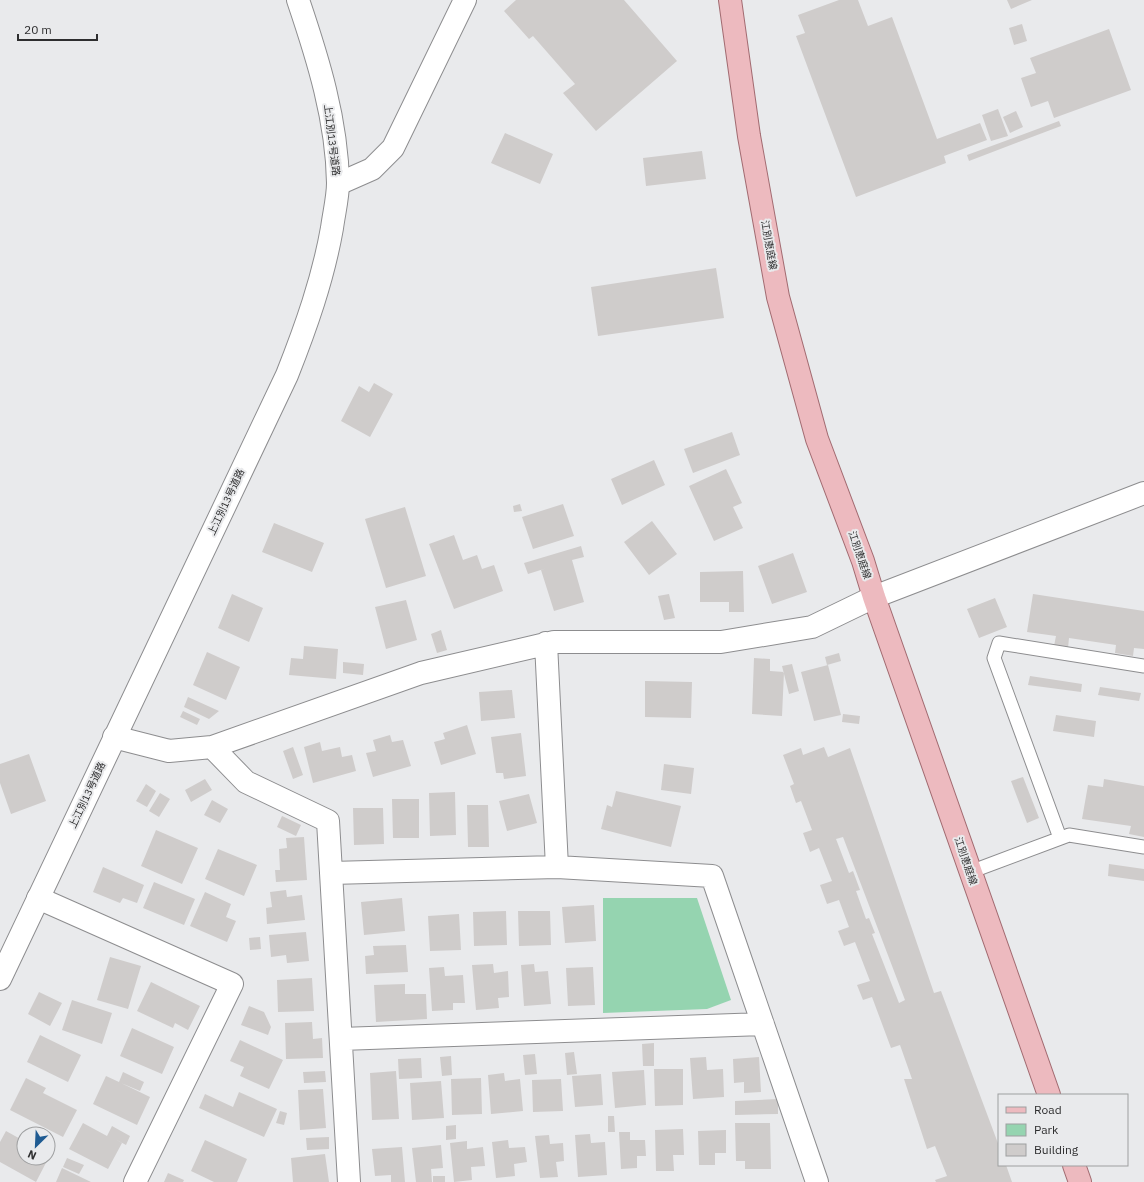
<svg xmlns="http://www.w3.org/2000/svg" width="1144" height="1182" viewBox="0 0 1144 1182" font-family="'IBM Plex Sans','Noto Sans JP',sans-serif">
	<style>
		.green { fill: #95d4b0 }
		.building { fill: #cfcccb; fill-rule: evenodd }
		.lines { fill: none; stroke-linecap: round; stroke-linejoin: round }
		.service-casing { stroke: #8d8d8f; stroke-width: 15 }
		.minor-casing { stroke: #8d8d8f; stroke-width: 24 }
		.tertiary-casing { stroke: #8d8d8f; stroke-width: 24 }
		.primary-casing { stroke: #a26b71; stroke-width: 24 }
		.service { stroke: #fff; stroke-width: 13 }
		.minor { stroke: #fff; stroke-width: 22 }
		.tertiary { stroke: #fff; stroke-width: 22 }
		.primary { stroke: #edbabf; stroke-width: 22 }
		.labels { text-anchor: middle; dominant-baseline: central; stroke-width: 4; stroke-linejoin: round; paint-order: stroke }
		.street-label { font-size: 10px; fill: #2e2e2f; stroke: #e9eaec }
	</style>
	<rect width="100%" height="100%" fill="#e9eaec"/>
	<path class="green" d="M603,898H697L731,1000L707,1009L603,1013Z"/>
	<path class="building" d="M516,0H624L677,61L596,131L563,93L575,84L533,36L529,39L504,11Z
		M839,0H858L868,26L892,17L937,139L980,123L987,140L944,156L946,163L856,197L796,36L805,33L798,15Z
		M1007,0H1032L1011,9Z
		M1022,24L1027,41L1014,45L1009,28Z
		M1109,29L1131,90L1054,118L1048,101L1031,107L1021,78L1036,73L1030,58Z
		M998,109L1008,136L991,141L982,115Z
		M1016,111L1023,127L1010,133L1003,117Z
		M1059,121L1061,126L969,161L967,155Z
		M505,133L553,154L540,184L491,163Z
		M702,151L706,179L646,186L643,158Z
		M716,268L724,318L598,336L591,287Z
		M374,383L393,394L370,437L341,421L359,386L369,392Z
		M732,432L740,455L693,473L684,449Z
		M654,460L665,485L622,505L611,479Z
		M726,469L742,503L733,507L743,528L714,541L689,486Z
		M520,504L522,511L514,512L513,506Z
		M563,504L574,536L533,549L522,517Z
		M405,507L426,576L386,588L365,519Z
		M652,521L677,554L649,575L624,542Z
		M274,523L324,543L312,572L262,552Z
		M454,535L463,560L477,555L482,569L494,565L503,591L454,609L429,544Z
		M581,546L584,557L572,560L584,602L554,611L541,570L547,568L528,574L524,563Z
		M793,553L807,592L772,604L758,566Z
		M743,571L744,612H729V602H700V572Z
		M232,594L263,608L249,642L218,628Z
		M669,594L675,618L664,620L658,596Z
		M1033,594L1144,611V649L1134,648L1133,656L1115,653L1116,645L1069,638L1068,648L1054,646L1056,636L1027,632Z
		M995,598L1007,627L979,638L967,609Z
		M406,600L417,640L386,649L375,607Z
		M441,630L447,650L437,653L431,634Z
		M304,646L338,649L336,679L289,675L291,658L303,659Z
		M207,652L240,667L226,700L193,685Z
		M839,653L841,661L827,665L825,657Z
		M754,658L770,659V671L784,672L782,716L752,714Z
		M343,662L364,664L363,675L343,673Z
		M792,664L799,691L789,694L782,666Z
		M828,665L841,715L814,721L801,672Z
		M1030,676L1082,684L1081,692L1028,685Z
		M645,681L692,682L691,718L645,717Z
		M1100,687L1141,693L1139,701L1098,695Z
		M512,690L515,718L481,721L479,692Z
		M188,697L219,711L209,719L184,707Z
		M183,711L200,719L197,725L180,717Z
		M843,714L860,716L859,724L842,722Z
		M1056,715L1096,721L1094,737L1053,731Z
		M467,725L476,754L441,765L434,742L445,739L443,733Z
		M521,733L526,776L504,779L503,773H496L491,737Z
		M390,735L392,742L403,740L411,766L373,777L366,753L376,751L373,740Z
		M320,742L322,751L340,747L342,757L352,755L356,771L313,783L304,747Z
		M293,747L303,775L293,779L283,751Z
		M824,747L828,757L850,748L934,993L941,991L999,1146V1165H1006L1012,1182H936L935,1180L947,1176L935,1146L927,1149L904,1079H912L900,1045L891,1048L872,997L863,1000L857,985L870,981L855,942L844,946L838,931L849,927L839,900L827,904L820,885L832,881L819,848L810,852L803,833L812,830L801,801L796,803L790,786L794,784L783,755L801,748L803,755ZM843,837L905,1000L899,1003L872,934L875,933L869,918L866,919L856,891L860,890L853,871L849,873L836,839Z
		M29,754L46,801L11,814L0,783V764Z
		M664,764L694,768L691,794L661,790Z
		M1023,777L1039,818L1027,823L1011,781Z
		M205,779L212,790L191,802L185,790Z
		M1104,779L1144,786V837L1129,834L1131,826L1082,819L1088,785L1103,787Z
		M146,784L156,791L147,807L136,801Z
		M616,791L681,806L671,847L601,829L607,805L612,807Z
		M455,792L456,835L430,836L429,793Z
		M160,793L170,799L159,817L149,811Z
		M529,794L537,823L507,831L499,801Z
		M392,799H419V838H393Z
		M212,800L228,809L220,823L204,815Z
		M467,805H488L489,847H468Z
		M353,808H383L384,844L354,845Z
		M282,816L301,825L296,836L277,827Z
		M156,830L198,848L182,884L141,866Z
		M304,837L307,880L276,882L275,870H280L279,849L287,848L286,838Z
		M218,849L257,865L244,896L205,879Z
		M1109,864L1144,869V881L1108,876Z
		M103,867L144,885L137,903L123,898L120,903L93,892Z
		M154,882L195,899L184,925L143,908Z
		M286,890L287,897L302,895L305,920L267,924L266,908L272,907L270,892Z
		M205,892L231,904L226,917L236,921L227,942L190,926Z
		M402,898L405,931L364,935L361,902Z
		M594,905L596,941L565,943L562,907Z
		M506,911L507,945L474,946L473,912Z
		M518,911H550L551,945L519,946Z
		M459,914L461,950L430,951L428,916Z
		M306,932L309,961L287,963L286,955L271,957L269,935Z
		M260,937L261,949L250,950L249,938Z
		M406,945L408,972L366,974L365,956L374,955L373,946Z
		M110,957L141,966L128,1009L97,1000Z
		M493,964L494,973L508,971L509,997L498,998L499,1008L476,1010L472,965Z
		M534,964L535,972L548,971L551,1004L524,1006L521,965Z
		M444,967L445,976L463,975L465,1003H453V1010L432,1011L429,968Z
		M593,967L595,1005L568,1006L566,968Z
		M312,978L314,1011L278,1012L277,980Z
		M151,982L200,1006L188,1030L175,1023L173,1028L137,1011Z
		M405,984V994H426L427,1019L376,1022L374,985Z
		M39,992L62,1003L50,1026L28,1014Z
		M72,1000L112,1013L102,1044L62,1030Z
		M249,1006L264,1012L271,1027L268,1035L241,1025Z
		M312,1022L313,1039L322,1038L323,1058L286,1059L285,1023Z
		M132,1028L174,1047L162,1074L120,1056Z
		M40,1035L81,1055L68,1082L27,1062Z
		M240,1040L283,1060L269,1089L240,1076L244,1067L230,1061Z
		M654,1043V1066H643L642,1044Z
		M574,1052L577,1074L567,1075L565,1053Z
		M535,1054L537,1074L525,1075L523,1055Z
		M451,1056L452,1075L442,1076L440,1057Z
		M706,1057L707,1070L723,1069L724,1097L693,1099L690,1058Z
		M759,1057L761,1092L744,1093V1082L734,1083L733,1059Z
		M421,1058L422,1078L399,1079L398,1059Z
		M654,1069H683V1105L655,1106Z
		M644,1070L646,1105L615,1108L612,1072Z
		M325,1071L326,1082L304,1083L303,1072Z
		M396,1071L399,1119L372,1120L370,1073Z
		M123,1072L144,1082L140,1091L121,1083L150,1097L137,1125L93,1104L106,1076L119,1082Z
		M504,1073L505,1081L520,1079L523,1111L491,1114L488,1075Z
		M601,1074L603,1105L575,1107L572,1076Z
		M26,1078L46,1088L43,1093L77,1110L63,1137L10,1110Z
		M481,1078L482,1114L452,1115L451,1079Z
		M561,1079L563,1111L533,1112L532,1080Z
		M441,1081L444,1118L412,1120L410,1083Z
		M323,1089L326,1128L300,1130L298,1090Z
		M239,1092L277,1109L264,1137L199,1108L205,1094L233,1107Z
		M778,1099V1114L735,1115V1101Z
		M280,1111L287,1113L284,1125L276,1123Z
		M608,1116H614L615,1132H608Z
		M83,1123L107,1136L112,1126L130,1136L126,1145L115,1139L122,1143L108,1169L69,1149Z
		M735,1123H770L771,1169H745V1161H736Z
		M456,1125V1139L446,1140V1126Z
		M683,1129L684,1155H673L674,1171H656L655,1130Z
		M726,1130V1153H715V1165H699L698,1131Z
		M6,1131L24,1141V1158H48V1154L50,1155L36,1182L0,1162V1142Z
		M619,1132H630V1140H645L646,1156H637V1168L621,1169Z
		M590,1134L591,1143L605,1142L607,1175L578,1177L575,1135Z
		M549,1135L550,1144L563,1143L564,1161L556,1162L558,1177L540,1178L535,1136Z
		M329,1137V1149L307,1150L306,1138Z
		M205,1140L247,1159L237,1182H214L191,1171Z
		M508,1140L509,1148L525,1147L527,1162L514,1164L515,1176L496,1178L492,1142Z
		M467,1141V1149L483,1147L485,1166L471,1167L472,1180L454,1182L450,1143Z
		M441,1145L443,1168L431,1169L432,1182H416L412,1148Z
		M402,1147L405,1182H391V1175L375,1176L372,1149Z
		M325,1154L329,1182H293L291,1158Z
		M67,1158L84,1165L79,1174L63,1167Z
		M62,1168L91,1182H56Z
		M168,1173L184,1180L183,1182H164Z
		M433,1176H445V1182H433Z"/>
	<g class="lines">
		<defs>
			<path id="service" d="M1060,838L994,658L999,643L1144,666
				M970,872L1069,835L1144,847"/>
			<path id="minor" d="M338,184L372,169L393,148L465,0
				M546,643L557,867
				M114,737L169,751L212,747L421,673L554,642H721L812,627L874,597L1144,493
				M212,747L246,782L328,821L349,1182
				M331,873L557,867L712,876L817,1182
				M38,898L232,984L135,1182
				M341,1039L763,1024"/>
			<path id="tertiary" d="M0,979L287,375C306,327 323,279 332,228C334,213 338,197 338,183C337,120 318,59 298,0"/>
			<path id="primary" d="M730,0L749,136L778,297L817,439L863,561L874,597L1049,1095
				M1074,1165L1080,1182"/>
		</defs>
		<use href="#service" class="service-casing"/>
		<use href="#minor" class="minor-casing"/>
		<use href="#tertiary" class="tertiary-casing"/>
		<use href="#primary" class="primary-casing"/>
		<use href="#service" class="service"/>
		<use href="#minor" class="minor"/>
		<use href="#tertiary" class="tertiary"/>
		<use href="#primary" class="primary"/>
	</g>
	<g class="labels">
		<g class="street-label">
			<text transform="translate(332 140) rotate(83)">上江別13号道路</text>
			<text transform="translate(769 245) rotate(80)">江別恵庭線</text>
			<text transform="translate(226 502) rotate(-65)">上江別13号道路</text>
			<text transform="translate(860 555) rotate(71)">江別恵庭線</text>
			<text transform="translate(87 795) rotate(-65)">上江別13号道路</text>
			<text transform="translate(966 861) rotate(71)">江別恵庭線</text>
		</g>
	</g>
	<rect x="998" y="1094" width="130" height="72" fill="#e9eaec" stroke="#9e9fa0"/>
	<rect x="1006" y="1107" width="20" height="6" fill="#edbabf" stroke="#9e9fa0"/>
	<text x="1034" y="1114" font-size="12" fill="#2e2e2f">Road</text>
	<rect x="1006" y="1124" width="20" height="12" fill="#95d4b0" stroke="#9e9fa0"/>
	<text x="1034" y="1134" font-size="12" fill="#2e2e2f">Park</text>
	<rect x="1006" y="1144" width="20" height="12" fill="#cfcccb" stroke="#9e9fa0"/>
	<text x="1034" y="1154" font-size="12" fill="#2e2e2f">Building</text>
	<g transform="translate(36 1146) rotate(204)"><circle r="19" fill="#e9eaec" stroke="#9e9fa0"/>
	<path d="M0-3L7 15L0 10L-7 15Z" fill="#1f5b92"/>
	<text y="-6" font-size="11" font-weight="bold" text-anchor="middle" fill="#2e2e2f">N</text>
	</g>
	<path d="M18 34v6h79v-6" fill="none" stroke="#2e2e2f" stroke-width="2"/>
	<text x="24" y="34" font-size="12" fill="#2e2e2f" stroke="#e9eaec" stroke-width="3" paint-order="stroke">20 m</text>
</svg>
